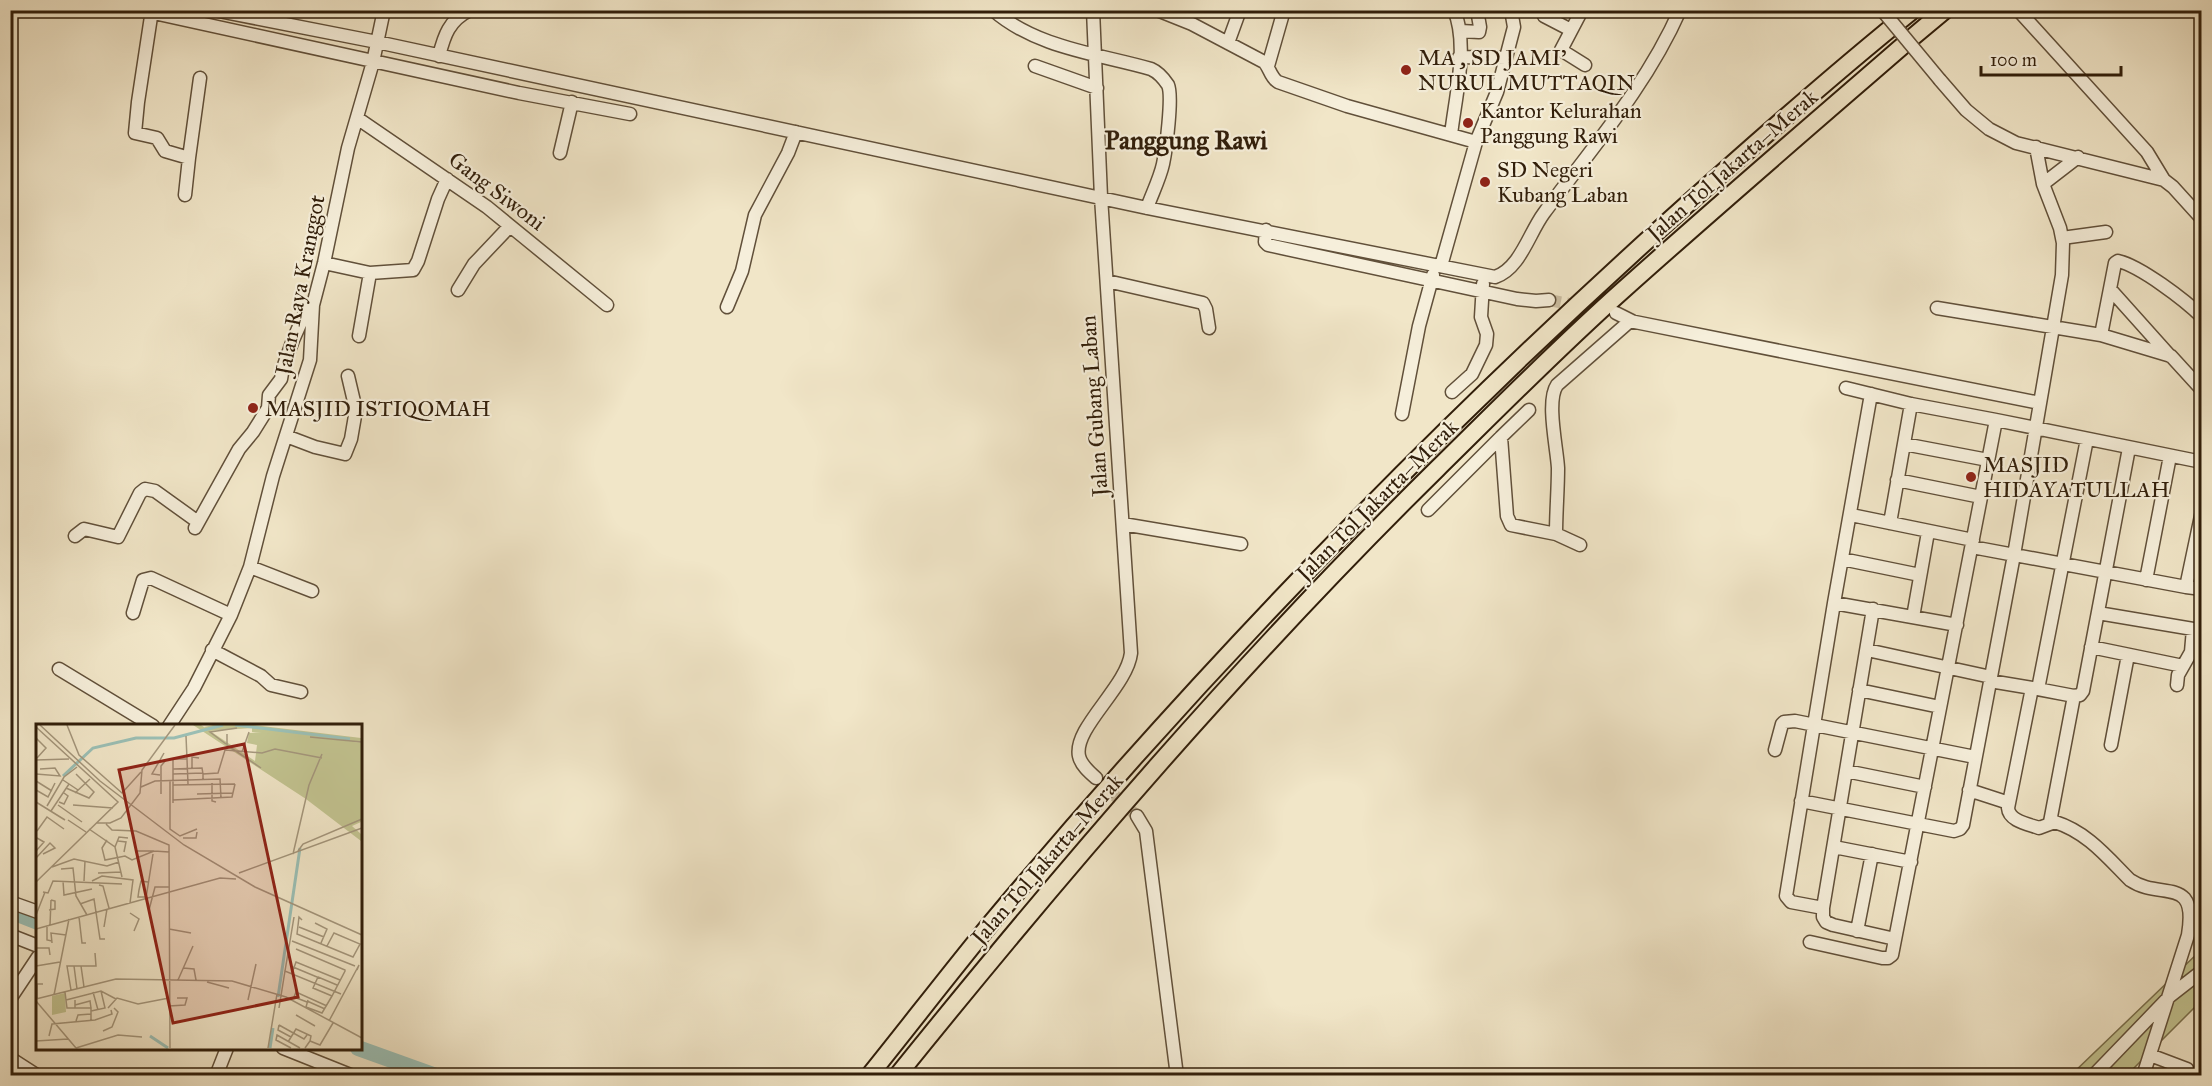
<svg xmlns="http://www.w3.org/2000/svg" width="2212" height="1086" viewBox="0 0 2212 1086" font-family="'IM FELL Great Primer',serif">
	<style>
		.green { fill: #c2c390; stroke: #7a704d; stroke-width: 1.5 }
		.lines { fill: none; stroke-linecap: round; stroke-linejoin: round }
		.river { stroke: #9bc0b6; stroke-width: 16 }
		.minor-tunnel { stroke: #cbbea2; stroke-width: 12; stroke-dasharray: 12 6; stroke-linecap: butt }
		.minor-casing { stroke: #61503a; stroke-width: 15 }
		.highway-casing { stroke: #311e0a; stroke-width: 20 }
		.minor { stroke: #f6efdb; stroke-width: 12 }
		.highway { stroke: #f1e6c8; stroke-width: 16 }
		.minor-bridge-casing { stroke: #61503a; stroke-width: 15; stroke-linecap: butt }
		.minor-bridge { stroke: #f6efdb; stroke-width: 12 }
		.poi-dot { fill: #8f2418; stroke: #f6efdb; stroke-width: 2 }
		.labels { text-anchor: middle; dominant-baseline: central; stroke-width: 4.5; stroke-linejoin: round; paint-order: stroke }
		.poi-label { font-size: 22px; fill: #311e0a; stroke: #f6efdb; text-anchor: start }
		.street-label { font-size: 22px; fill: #311e0a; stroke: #f6efdb }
		.quarter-label { font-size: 26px; font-weight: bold; fill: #311e0a; stroke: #f6efdb }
		.inset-river { fill: none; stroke: #9bc0b6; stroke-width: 3 }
		.inset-road { fill: none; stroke: #a4967c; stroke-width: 1.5 }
		.view { fill: #8f2418; fill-opacity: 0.15; stroke: #8f2418; stroke-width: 3 }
		.inset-edge { fill: none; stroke: #311e0a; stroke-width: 3 }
	</style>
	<rect width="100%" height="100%" fill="#f1e6c8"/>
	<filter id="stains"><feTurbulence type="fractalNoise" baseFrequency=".00333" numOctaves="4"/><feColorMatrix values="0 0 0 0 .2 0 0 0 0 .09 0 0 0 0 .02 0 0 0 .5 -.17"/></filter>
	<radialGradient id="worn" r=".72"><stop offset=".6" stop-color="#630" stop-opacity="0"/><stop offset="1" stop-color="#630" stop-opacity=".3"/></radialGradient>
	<path class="green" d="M2201,950V1001L2127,1075L2070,1076Z"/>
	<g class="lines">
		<path class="river" d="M10,911L38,922
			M358,1048L436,1076"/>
		<path class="minor-tunnel" d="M1549,300L1606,311
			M1101,783L1137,816"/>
		<defs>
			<path id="minor" d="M140,10L519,93L630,114
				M152,10L138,102L135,133L157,138L165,151L189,158L200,78
				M214,10L377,42L1147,208L1495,277C1520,269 1529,233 1544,213C1592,148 1647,85 1680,10
				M993,10C1036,48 1099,54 1151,69C1158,72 1164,79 1168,85C1173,96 1166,150 1163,164C1160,178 1152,194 1147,208
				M1093,10L1101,197L1131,653C1127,687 1073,728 1079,756C1081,765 1089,772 1096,778
				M1157,10L1192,24L1264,62C1270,68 1270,77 1278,82L1347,106L1476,142L1441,266
				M1542,10L1544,16L1571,30
				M1582,10L1561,50L1585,65
				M2018,10L2147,152L2164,180
				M1461,31L1479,32L1480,27L1477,10
				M1228,43L1240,10
				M439,56C444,36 449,20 470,10
				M1459,57L1506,58
				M1035,66L1097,88
				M1268,66L1284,10
				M1940,80L1966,110L1989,129L2016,143L2164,180L2173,187L2202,219
				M357,118L487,207L607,305
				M1451,135C1455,98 1469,45 1454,10
				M1476,142L1497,92L1514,27L1511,10
				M560,153L572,102
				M2043,184L2078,157
				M185,195L189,158
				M1266,230L1265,242L1268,245L1517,299L1536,301L1549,300
				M2062,238L2106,232
				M324,263L370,273L413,270L418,261L438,199L447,179
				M1107,281L1203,303L1206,309L1209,328
				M2110,289L2170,356
				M458,290L474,264L510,226
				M727,307L742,271L755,215L788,153L796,132
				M1937,308L2101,335L2171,356L2202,390
				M1616,313L1632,321
				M2101,335L2115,263L2118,261C2140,266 2185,300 2202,317
				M359,336L370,273
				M1846,388L1911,404L1996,420L2202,462
				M1452,392L1472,374L1486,345L1487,334L1481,317L1483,284
				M1529,410L1501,437L1507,516L1511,525L1556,534
				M1402,414L1419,326L1433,275
				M286,436L315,447L345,454L351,439L356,410L348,376
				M1904,444L1988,460
				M1897,480L1981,497
				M1428,510L1501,437
				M1851,515L1973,540
				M1890,523L1911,404
				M1123,524L1241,544
				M195,528L239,449L253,432L268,408L269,395L281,379L283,368L293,340L305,313L313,305
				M75,536L84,529L118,537L140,493L145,489L155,491L198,522
				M1580,545L1556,534C1556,512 1558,490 1558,468C1557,448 1546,401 1557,385L1630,321L2040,403
				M1972,547L2186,587L2202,511
				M1842,559L1920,575
				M250,567L312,591
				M2146,580L2170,456
				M2186,587L2202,589
				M1834,603L1957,625
				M1873,609L1823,908V917L1826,922L1833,925L1895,939
				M133,613L143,580L151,578L231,615
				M2098,613L2193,629L2191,652L2178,675L2177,685
				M1913,617L1928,532
				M2091,647L2183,666
				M212,650L261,676L271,685L301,692
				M1867,650L1991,677
				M59,669L153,726
				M1990,681L2032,688L2008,808C2009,821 2028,824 2039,828L2055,822C2087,832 2107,857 2130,880C2161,901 2198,874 2188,935L2143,1076
				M2032,688L2074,696L2080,695L2083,691L2129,448
				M2038,689L2087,439
				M1859,690L1940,707
				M169,726L194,688L231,615L250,567L273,476L310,360L313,305L324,263L348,148L373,62L384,10
				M2111,745L2128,655
				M1775,750L1782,724L1784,722L1795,721L1975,757
				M1846,771L1925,787
				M1969,790L2009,803
				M1801,801L1954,831L1960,829L1963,825L2014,555L2062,275L2063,243L2060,228L2043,184L2036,147
				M1137,816L1146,831L1177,1076
				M2050,822L2074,696
				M1834,847L1911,862
				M10,902L38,912
				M1823,908L1791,902L1786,896L1834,603L1871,394
				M1857,931L1872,854
				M10,935L38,946
				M1810,942L1882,958H1888L1892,955L1996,420
				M10,999L38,957
				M283,1048L353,1076
				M2150,1055L2187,1069L2188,1076
				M10,1058L38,1076
				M216,1076L227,1048
				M2093,1076L2170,996L2202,971"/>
			<path id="highway" d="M869,1076C910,1025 950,973 991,923C1198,676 1424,442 1663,226C1744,153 1827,79 1913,10
				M897,1076C1067,865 1244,659 1437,469C1498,409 1558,348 1622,291C1718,205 1816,121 1914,36L1945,10"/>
		</defs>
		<use href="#minor" class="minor-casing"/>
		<use href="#highway" class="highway-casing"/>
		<use href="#minor" class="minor"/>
		<use href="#highway" class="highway"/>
		<defs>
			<path id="minor-bridge" d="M1882,10L1940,80"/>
		</defs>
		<use href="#minor-bridge" class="minor-bridge-casing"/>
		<use href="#minor-bridge" class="minor-bridge"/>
	</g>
	<g class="poi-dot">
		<circle cx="1406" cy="70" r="6"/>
		<circle cx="1468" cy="123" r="6"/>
		<circle cx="1485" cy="182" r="6"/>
		<circle cx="253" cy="408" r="6"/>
		<circle cx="1971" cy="477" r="6"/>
	</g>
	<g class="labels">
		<g class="poi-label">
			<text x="1418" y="57">MA , SD JAMI'<tspan x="1418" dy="25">NURUL MUTTAQIN</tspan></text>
			<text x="1480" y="110">Kantor Kelurahan<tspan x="1480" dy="25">Panggung Rawi</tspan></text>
			<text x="1497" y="169">SD Negeri<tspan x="1497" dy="25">Kubang Laban</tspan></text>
			<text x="265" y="408">MASJID ISTIQOMAH</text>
			<text x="1983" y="464">MASJID<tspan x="1983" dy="25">HIDAYATULLAH</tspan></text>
		</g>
		<g class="street-label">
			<text transform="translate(1732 165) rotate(-41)">Jalan Tol Jakarta–Merak</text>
			<text transform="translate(497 191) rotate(37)">Gang Siwoni</text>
			<text transform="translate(300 285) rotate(-79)">Jalan Raya Kranggot</text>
			<text transform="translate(1094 406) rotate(-94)">Jalan Gubang Laban</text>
			<text transform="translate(1377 500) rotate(-45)">Jalan Tol Jakarta–Merak</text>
			<text transform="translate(1047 859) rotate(-49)">Jalan Tol Jakarta–Merak</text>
		</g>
		<g class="quarter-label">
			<text x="1186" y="140">Panggung Rawi</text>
		</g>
	</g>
	<g transform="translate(36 724)">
		<rect width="326" height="326" fill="#f1e6c8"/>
		<path d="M157,1H165L219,37L221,21L211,19L213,9L246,8L325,19V98L316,102L325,110V117L270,75ZM29,269L30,288L16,291V272Z" fill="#c2c390"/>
		<path d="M177,1H217L325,14V19L216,8V4L173,7L168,3Z" fill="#c2c390"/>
		<path class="inset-river" d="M199,1L314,15M27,52L57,24L100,14H138L187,1M242,273L264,124M114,312L132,324M234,324L237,304"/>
		<path class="inset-road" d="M4,1L64,57L148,121L219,163L326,211M31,1L43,31L86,69L105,48M0,3L82,78L0,158M191,10V21L225,44M150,12L151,35M274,13L326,18M0,14L10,24L1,34M190,20L174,8L201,4M206,28L213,8M0,36L33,35M156,44V33L163,34M137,45L166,44L167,50M0,50L24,52L19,44L4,45M137,50L167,49M124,51L116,50L128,29M167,55V50L182,49L189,26L226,29L239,25L286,34M27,56L42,66M134,56V105L144,112L161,105M0,57L16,67M176,59V77L180,78M137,61L199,60M105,63L119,57L184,55L185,74M30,64L53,74L58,68L40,50M0,66L12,73L19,59M39,69L54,55M125,70V42L130,36M161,70L197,69M137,76L196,73L199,60M0,78L29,96M23,78L28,80L32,72L28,69M137,79V35H151L152,60M22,81L46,98M37,81L77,84M11,82L28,53L41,43M15,87L33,60M32,96L50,108M60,99H74L85,94L104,69L106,46L139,1M70,100L76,106L100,107L133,121L134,324M53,105L79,123L86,153M1,107L11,93L28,105M147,114H160L161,108M71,116L66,124L69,136L89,132L96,136L118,127L133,128M82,117L90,118L88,128M79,123L83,113L92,114M0,127L8,118L1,114M99,127H118M262,127L267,120L326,95M257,130L273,61L286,30M0,134L14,119L19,124L7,130M16,143L38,135L71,142L83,138M25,145L37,144L40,172L51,191M62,149L85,148M203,149L326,104M27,157L28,171L56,165M48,157L49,137M56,157L66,152L97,156L94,179M63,161L67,162L73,184M7,168L12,169L17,157L86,160M110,173H102L103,166L105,157L112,158M110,174L117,130M44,180L58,175L64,215H69M13,186L19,185V177L15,176M113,186L119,163H133M94,189L103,195L98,207M0,191L9,168M43,193L46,219H50M266,196L263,193L261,210L317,233L324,220L298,209L291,222M279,199L291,205L285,219M14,201L15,176M11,202V216L16,217M68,203L71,185M263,203L288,213M0,205L184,154L200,155M133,205L155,209M256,217L319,242M16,219L15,209L30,211M0,224H13L14,231M260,225L309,246V247L296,272L277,264L282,253L301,261M0,242L24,238M38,242L41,265M45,242L48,263M257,243L281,253M147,244L158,245L160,256M249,247L258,193M256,249L260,238L304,256M142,256L157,222M171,258L193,264M35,266L31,242H60L59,229M29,268L31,284H39V276M57,268L62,286M18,271L33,195M0,275L80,255L196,257L250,273L326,314M1,275V260H7M30,276L65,267L80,275M212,276L220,240M272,276L270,283L286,289L296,272M0,277L40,324M271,277L289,285M271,278L258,273L260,268L291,282M39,281L54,277L55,284M133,282L149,281L151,274H141M39,284H55V297M72,284L81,274L102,280L133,274M243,284L249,247L305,270M55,287L69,284L65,267M260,291L279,302M40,297L42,291L55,290M293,297L323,241L321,246M243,301L268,315L271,311M243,301L242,306L255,313M67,307L76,303L82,288L78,284M13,312L16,300L59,296L76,290L75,286M0,317L32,315M252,318L260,305L275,312L274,317M40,324L82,311L106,313M232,324L241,270M255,324L240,316L241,311L264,324M269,324L274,317L284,321L297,299"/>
		<path class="view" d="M208,20L262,273L137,299L83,46Z"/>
		<rect width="326" height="326" class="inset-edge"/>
	</g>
	<rect width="2212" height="1086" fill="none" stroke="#f1e6c8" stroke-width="36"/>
	<rect x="12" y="12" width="2188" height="1062" fill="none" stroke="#311e0a" stroke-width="3"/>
	<rect x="18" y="18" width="2176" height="1050" fill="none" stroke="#311e0a" stroke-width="1.5"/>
	<path d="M1981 66v9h140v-9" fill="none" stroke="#311e0a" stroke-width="3"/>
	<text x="1990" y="66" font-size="18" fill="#311e0a" stroke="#f6efdb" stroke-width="4.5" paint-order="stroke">100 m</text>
	<rect width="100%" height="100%" filter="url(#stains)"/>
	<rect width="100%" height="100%" fill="url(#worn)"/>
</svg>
